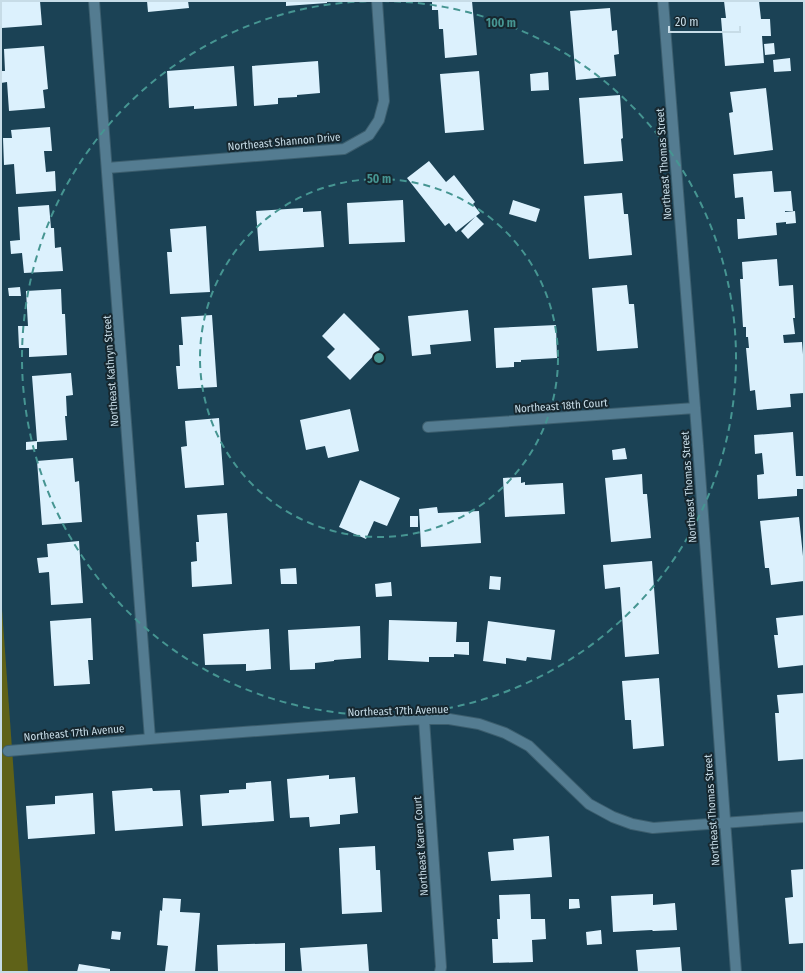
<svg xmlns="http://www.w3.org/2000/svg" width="805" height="973" viewBox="0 0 805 973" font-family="'Fira Sans Condensed',sans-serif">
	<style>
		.green { fill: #5f6218 }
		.building { fill: #dcf1fd }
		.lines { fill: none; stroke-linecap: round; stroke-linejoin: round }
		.street-casing { stroke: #3c5e6e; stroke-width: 12 }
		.street { stroke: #547c91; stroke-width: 10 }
		.ring { fill: none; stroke: #469592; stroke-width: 2; stroke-dasharray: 7 5 }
		.labels { text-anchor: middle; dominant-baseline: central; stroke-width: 4; stroke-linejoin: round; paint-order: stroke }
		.street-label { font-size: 11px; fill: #c7dce7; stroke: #16272f }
		.centre { fill: #469592; stroke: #16272f; stroke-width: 2 }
		.ring-label { font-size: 12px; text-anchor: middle; font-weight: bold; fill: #469592; stroke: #16272f; stroke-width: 4; stroke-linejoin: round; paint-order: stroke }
	</style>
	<rect width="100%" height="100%" fill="#1b4255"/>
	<path class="green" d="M1,595L28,972H1Z"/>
	<path class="building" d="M1,1H40L42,25L2,28Z
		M147,1H188L189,8L148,12Z
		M286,1H327V3L286,6Z
		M432,1H472L477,55L445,58L443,29H439L438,10H432Z
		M724,1H759L761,19H770L771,36H762L764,63L725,66L721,18H726Z
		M610,8L612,31L617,30L619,54L614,55L616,76L576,80L570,11Z
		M774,43L775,54L765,55L764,44Z
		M44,46L48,89L43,90L45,108L9,111L7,82L1,83V71H5L4,49Z
		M790,58L791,71L774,72L773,60Z
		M318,61L320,93L297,95V97L278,98V104L254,106L252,66Z
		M234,66L237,106L194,109V106L169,108L167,71Z
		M479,71L484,130L445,133L440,74Z
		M548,72L549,90L531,91L530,74Z
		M766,88L773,150L734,155L729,113L733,112L730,92Z
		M620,95L623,138L621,139L623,161L584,164L579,98Z
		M50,127L52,151H44L46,172L55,171L56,191L16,194L14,164L4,165L3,138H12L11,130Z
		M429,161L446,182L454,175L475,202L473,204L480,213L456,232L449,223L445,226L407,178Z
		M772,171L774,192L791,191L793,211H785V212L795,211L796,223L786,224V222L776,223L777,235L738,239L737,219H745L743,197L735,198L733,174Z
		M622,193L624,214H628L632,255L589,259L584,196Z
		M403,200L405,242L349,244L347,203Z
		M513,200L540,209L536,222L509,214Z
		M49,205L51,228H54L55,248L61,247L63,271L24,273L22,253L11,254L10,241L20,240L18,207Z
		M303,208V212L321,211L324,247L259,251L256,211Z
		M476,216L484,224L468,239L461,231Z
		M206,226L210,292L170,294L167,252H172L170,229Z
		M777,259L779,286L793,285L795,318H793L795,334L783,335L784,343L802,342L804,367V393L790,394L791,407L757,410L755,390L750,391L746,348H749L748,337H746V327H743L740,279H743L742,262Z
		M627,285L629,304H634L638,348L597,351L592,288Z
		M20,287L21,296H9L8,288Z
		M61,289L62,314H65L67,355L29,357V348H19L18,326H28L26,291Z
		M468,310L471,341L430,345L431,354L412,356L408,316Z
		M344,313L380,349L350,380L327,357L335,349L322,336Z
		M212,315L217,387L178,389L176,366H180L179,345H183L181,317Z
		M556,325L557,358L521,360V362H514V367L496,368L494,328Z
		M71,373L73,395L66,396L67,416H65L67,440L37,442V449L26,450V442L37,441L32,376Z
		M350,409L359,451L328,458L325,446L306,450L300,420Z
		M219,418L224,485L185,488L181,447L187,446L185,421Z
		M793,432L796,476H804V489H797V496L758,499L757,475L764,474L762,453L755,454L754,435Z
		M625,448L627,459L613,460L612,450Z
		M73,458L75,482L79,481L82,522L42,525L37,461Z
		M642,474L643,494H647L651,538L611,542L605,478Z
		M521,477V483L525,482V485L563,483L565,514L505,517L503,478Z
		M360,480L400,498L387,526L374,521L366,539L339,527Z
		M437,507L438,513L479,511L481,543L421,547L419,509Z
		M227,513L232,584L192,587L191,562L197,561L196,542H199L197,515Z
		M410,516H418V527H410Z
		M799,517L804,566V581L771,585L769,568H765L760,521Z
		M79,541L83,603L51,605L49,572L39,573L37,558L48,557L47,544Z
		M652,561L659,654L625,657L620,587L605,589L603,565Z
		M296,568L297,584H281L280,569Z
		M490,576L501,577L500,590L489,589Z
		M391,582L392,596L376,597L375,584Z
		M804,615V665L778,668L774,635H778L776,618Z
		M91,618L93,660H88L90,684L54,686L50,621Z
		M389,620L457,622L456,642H469V655L454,654V657H429V662L388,660Z
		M488,621L555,630L551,660L527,657L526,661L506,658V664L483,661Z
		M360,626L361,658L334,660V661L315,663V669L290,670L288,630Z
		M269,629L271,669L246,671V664L205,665L203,634Z
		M659,678L664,746L633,749L631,720H625L622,681Z
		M804,693V759L778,761L775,713H779L777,695Z
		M329,775V779L355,777L358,813L340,815V824L310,827L309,817L290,818L287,779Z
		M271,781L274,821L202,826L200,795L229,793V790L246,789V783Z
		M152,788L153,791L180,790L183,826L115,831L112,791Z
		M93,793L95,834L28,839L26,806L55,804V796Z
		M549,836L552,877L491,881L488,852L514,850L513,839Z
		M375,846L376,870H380L382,912L342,914L339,848Z
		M804,869V943L789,944L785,898L793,897L791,870Z
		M530,894L531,919H545L546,939L532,940L533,962L493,963L492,939H498L497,919H500L499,895Z
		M653,894V905L675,903L677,930L653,931L652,930L613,932L611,896Z
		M163,898L181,899L180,912L200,913L195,972L165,971L168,946L157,945L160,910L162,911Z
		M569,899H579L580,908L569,909Z
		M601,930L602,944L587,945L586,932Z
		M112,931L121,932L120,940L111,939Z
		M285,943V972H218L217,945Z
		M367,944L369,972H302L300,948Z
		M680,947L682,972H638L636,950Z
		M79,964L110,969V972H77Z"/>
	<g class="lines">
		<defs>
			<path id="street" d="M94,1L150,739
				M663,1L698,446L736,972
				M107,168L344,149L369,135L379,120L384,101L377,1
				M428,427L695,408
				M424,719L441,967L440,972
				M8,751L150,739L405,720L424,719H449L479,724L505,733L529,746L589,804L613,817L632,824L653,828L804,817"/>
		</defs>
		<use href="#street" class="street-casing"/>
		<use href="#street" class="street"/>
	</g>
	<g class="ring">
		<circle cx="379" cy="358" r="179"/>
		<path d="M382 1A357 357 0 1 1 376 1"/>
	</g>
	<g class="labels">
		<g class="street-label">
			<text transform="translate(284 142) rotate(-5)">Northeast Shannon Drive</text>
			<text transform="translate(664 164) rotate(-94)">Northeast Thomas Street</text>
			<text transform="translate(111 371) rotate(-94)">Northeast Kathryn Street</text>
			<text transform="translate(561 406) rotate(-4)">Northeast 18th Court</text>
			<text transform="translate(689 487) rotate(-94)">Northeast Thomas Street</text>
			<text transform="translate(398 711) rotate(-2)">Northeast 17th Avenue</text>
			<text transform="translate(74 733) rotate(-5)">Northeast 17th Avenue</text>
			<text transform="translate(712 810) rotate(-94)">Northeast Thomas Street</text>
			<text transform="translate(421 846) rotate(-94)">Northeast Karen Court</text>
		</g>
	</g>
	<circle cx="379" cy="358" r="6" class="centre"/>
	<g class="ring-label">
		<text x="501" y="27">100 m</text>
		<text x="379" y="183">50 m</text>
	</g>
	<rect width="805" height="973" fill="none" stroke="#c7dce7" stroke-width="4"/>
	<path d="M669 26v6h71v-6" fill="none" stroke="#c7dce7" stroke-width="2"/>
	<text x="675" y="26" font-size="12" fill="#c7dce7" stroke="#16272f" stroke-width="3" paint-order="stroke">20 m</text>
</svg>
